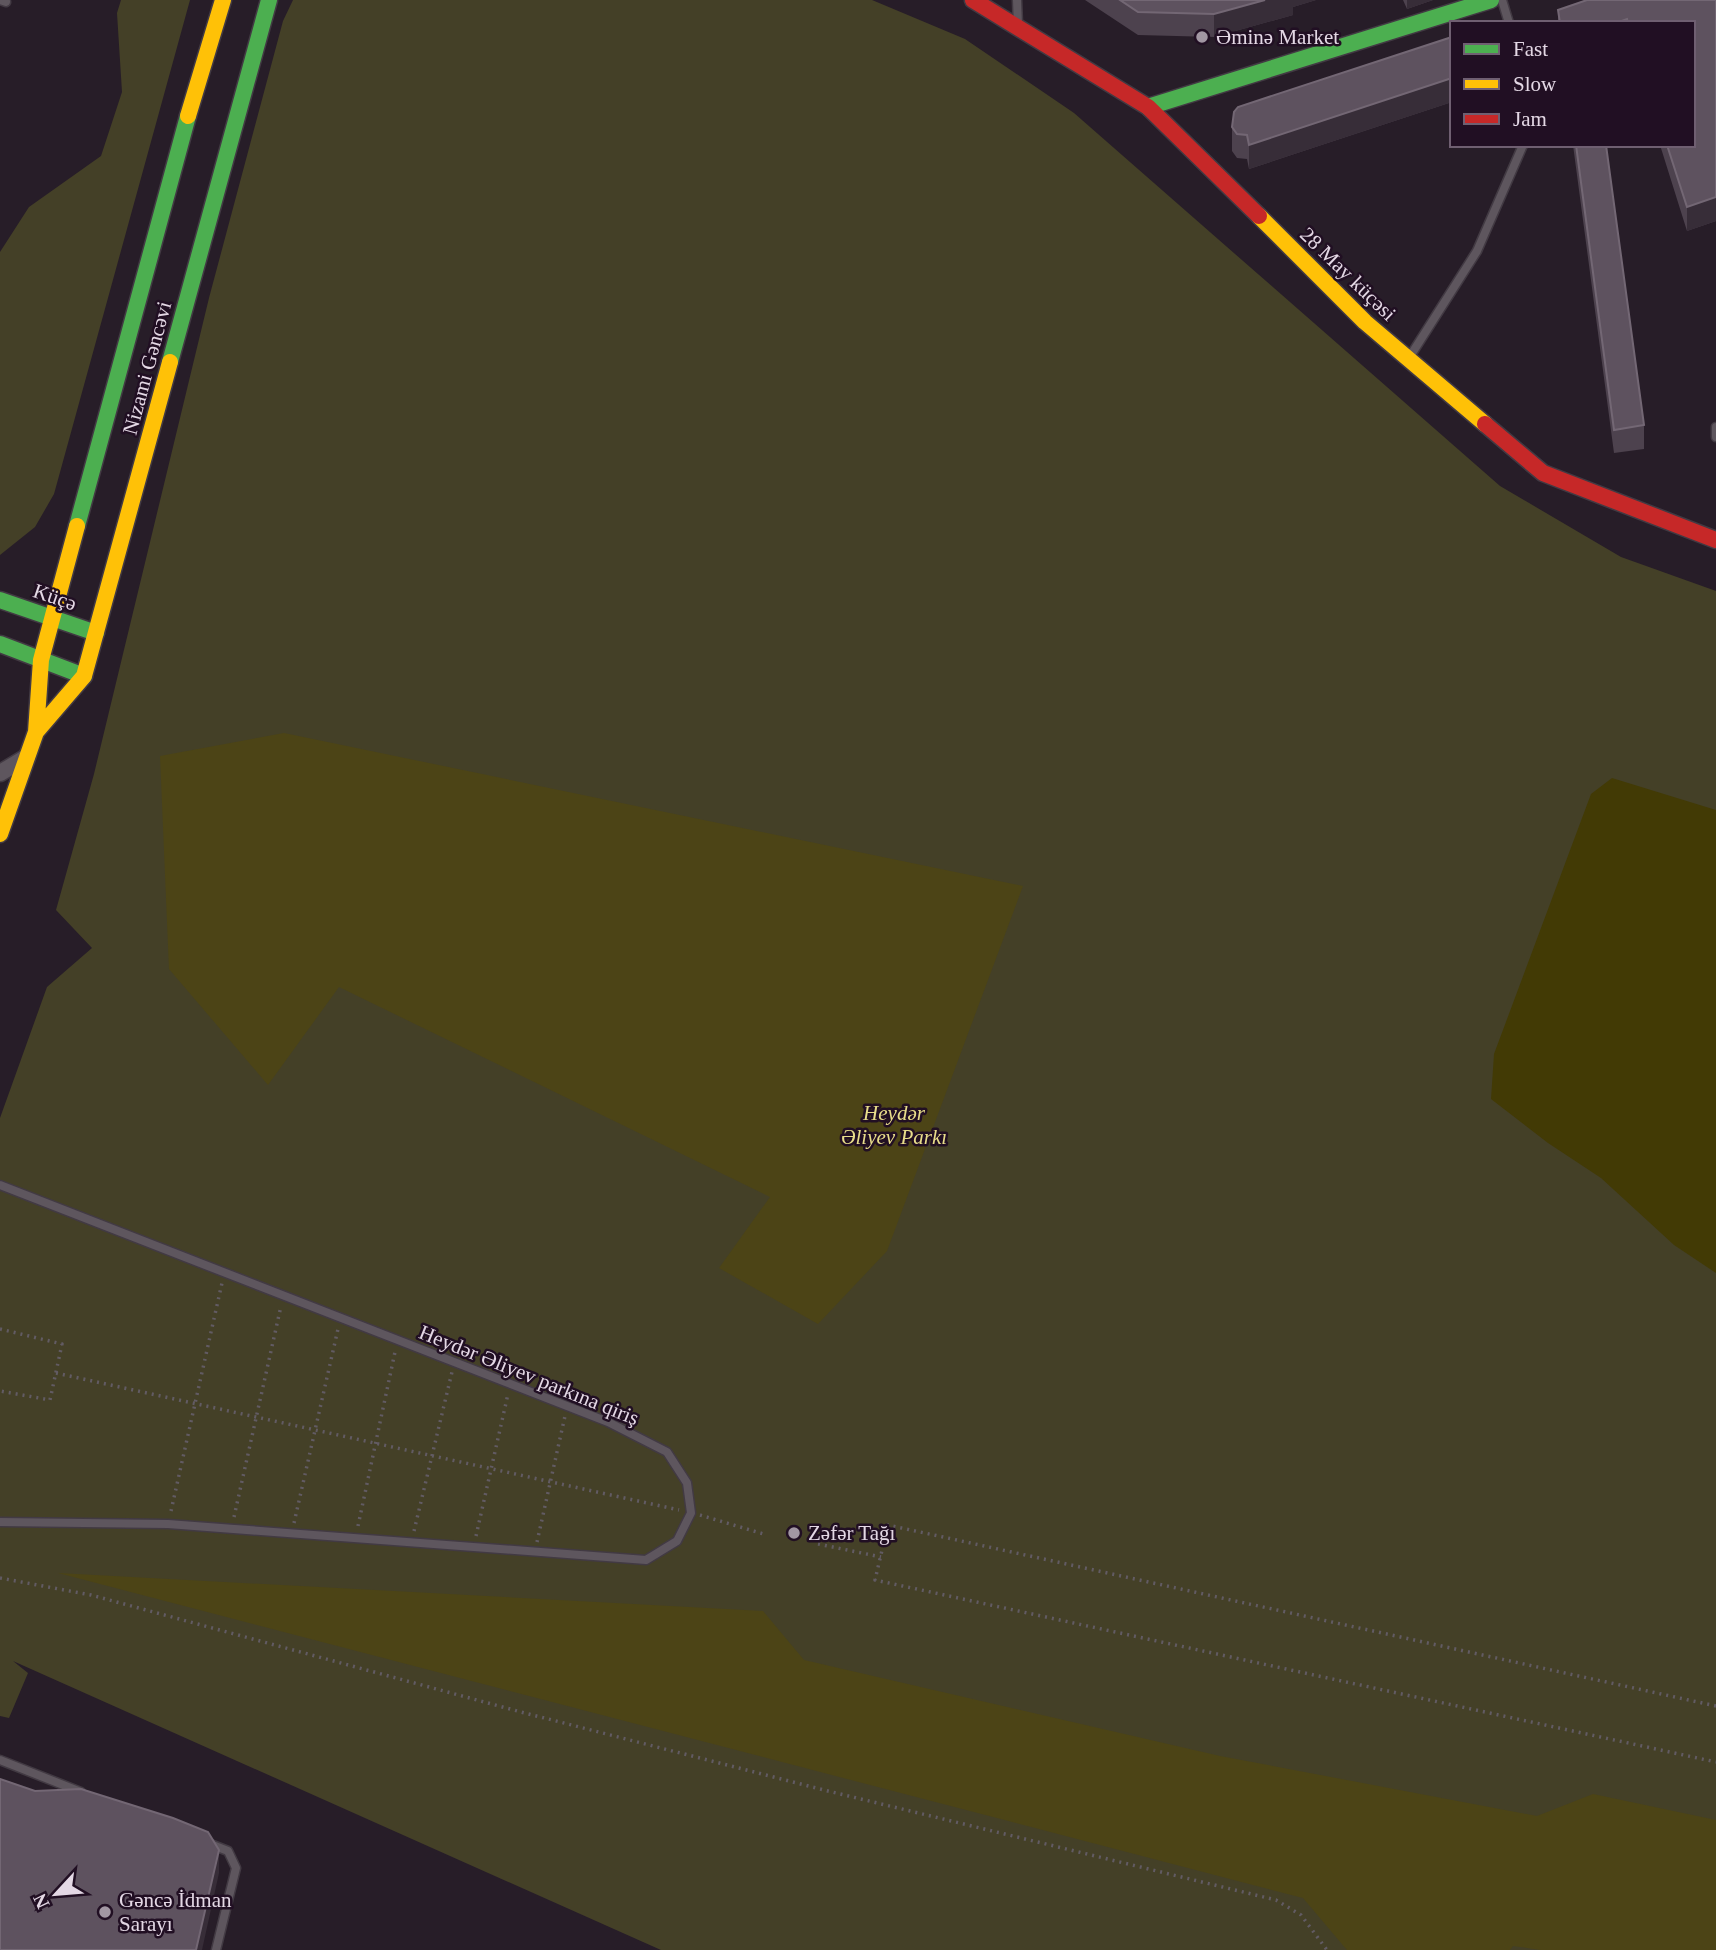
<svg xmlns="http://www.w3.org/2000/svg" width="1716" height="1950" viewBox="0 0 1716 1950" font-family="'Times New Roman',serif">
	<style>
		.green { fill: #444027 }
		.forest { fill: #4c4416 }
		.water { fill: #423a05 }
		.lines { fill: none; stroke-linecap: round; stroke-linejoin: round }
		.lane-casing { stroke: #423a43; stroke-width: 11 }
		.street-casing { stroke: #423a43; stroke-width: 19 }
		.fast-casing { stroke: #423a43; stroke-width: 19 }
		.slow-casing { stroke: #423a43; stroke-width: 19 }
		.jam-casing { stroke: #423a43; stroke-width: 19 }
		.path { stroke: #625b63; stroke-width: 3.5; stroke-dasharray: 2 5; stroke-linecap: butt }
		.lane { stroke: #5e565e; stroke-width: 8 }
		.street { stroke: #5e565e; stroke-width: 16 }
		.fast { stroke: #4caf50; stroke-width: 16 }
		.slow { stroke: #ffc107; stroke-width: 16 }
		.jam { stroke: #c62828; stroke-width: 16 }
		.wall { fill: #4d424e }
		.shaded-wall { fill: #372d38 }
		.building { fill: #5e525f; stroke: #736774; stroke-width: 2 }
		.poi-dot { fill: #a297a3; stroke: #210f23; stroke-width: 2.5 }
		.labels { text-anchor: middle; dominant-baseline: central; stroke-width: 5; stroke-linejoin: round; paint-order: stroke }
		.poi-label { font-size: 21px; fill: #e4d8e5; stroke: #210f23; text-anchor: start }
		.street-label { font-size: 21px; fill: #e4d8e5; stroke: #210f23 }
		.park-label { font-size: 21px; font-style: italic; fill: #e8dd8a; stroke: #210f23 }
	</style>
	<rect width="100%" height="100%" fill="#271d28"/>
	<path class="green" d="M121,0H190L54,494L35,527L0,555V252L29,207L101,156L122,92L117,13Z
		M293,0H872L965,39L1074,113L1500,486L1621,557L1716,591V1950H661L13,1661L28,1673L9,1718L0,1716V1118L47,987L92,948L56,910L94,774L209,298L283,21Z"/>
	<path class="forest" d="M284,733L1023,886L887,1251L818,1324L719,1268L770,1197L339,987L268,1085L169,969L160,756Z
		M58,1573L763,1611L804,1660L1220,1756L1537,1816L1593,1794L1716,1820V1950H1541L1513,1946L1510,1950H1347L1303,1898Z"/>
	<path class="water" d="M1612,778L1716,810V1273L1674,1245L1601,1178L1548,1143L1491,1099L1494,1054L1591,794Z"/>
	<g class="lines">
		<defs>
			<path id="lane" d="M0,0L6,2
				M1017,0L1018,25
				M1502,0L1509,23
				M1409,358L1477,251L1523,145
				M1716,427V437
				M0,1185L608,1422L667,1452L687,1483L691,1513L677,1541L646,1560L168,1524L0,1522
				M0,1760L81,1792
				M210,1844L228,1851L236,1868L216,1950"/>
			<path id="street" d="M0,773L27,757"/>
			<path id="fast" d="M1148,107L1491,0
				M170,362L269,0
				M77,526L188,116
				M0,600L96,633
				M0,644L84,676"/>
			<path id="slow" d="M188,116L223,0
				M1259,216L1365,322L1485,424
				M36,732L84,676L170,362
				M0,834L36,732L41,660L77,526"/>
			<path id="jam" d="M973,0L1148,107L1259,216
				M1485,424L1543,473L1716,540"/>
		</defs>
		<use href="#lane" class="lane-casing"/>
		<use href="#street" class="street-casing"/>
		<use href="#fast" class="fast-casing"/>
		<use href="#slow" class="slow-casing"/>
		<use href="#jam" class="jam-casing"/>
		<path class="path" d="M0,1329L62,1344L50,1400L0,1391
			M56,1373L679,1510
			M171,1511L222,1283
			M700,1515L767,1535
			M234,1517L281,1306
			M294,1523L338,1329
			M358,1526L395,1352
			M414,1531L452,1372
			M476,1536L508,1394
			M537,1542L565,1416
			M818,1544L881,1557
			M0,1578L91,1595L521,1712L828,1791L1276,1900L1301,1915L1327,1950
			M1716,1706L888,1525L875,1580L1716,1762"/>
		<use href="#lane" class="lane"/>
		<use href="#street" class="street"/>
		<use href="#fast" class="fast"/>
		<use href="#slow" class="slow"/>
		<use href="#jam" class="jam"/>
	</g>
	<path class="wall" d="M1085,0H1316L1293,7V15L1214,37L1138,35Z
		M1403,0H1433L1407,9Z
		M1716,0V221L1687,231L1660,145H1693V23H1558V10Z
		M1452,37V102L1249,169L1247,159L1237,158L1232,151V127Z
		M1573,145H1606L1644,425V449L1614,453Z"/>
	<path class="shaded-wall" d="M1265,0H1316L1293,7V15L1214,37V14Z
		M1407,0H1433L1407,9Z
		M1452,78V102L1249,169V145Z
		M1716,197V221L1687,231V207Z
		M219,1850V1873L202,1950H196Z"/>
	<path class="building" d="M1120,0H1265L1214,14L1138,12Z
		M1587,0H1716V197L1687,207L1667,145H1693V23H1628L1627,19L1616,23H1560L1558,10Z
		M1452,37V78L1249,145L1247,135L1237,134L1232,127L1234,112L1238,107Z
		M1576,145H1606L1644,425L1614,430Z
		M0,1779L35,1791L81,1789L173,1818L208,1832L219,1850L196,1950H0Z"/>
	<g class="poi-dot">
		<circle cx="1202" cy="37" r="7"/>
		<circle cx="794" cy="1533" r="7"/>
		<circle cx="105" cy="1912" r="7"/>
	</g>
	<g class="labels">
		<g class="poi-label">
			<text x="1216" y="37">Əminə Market</text>
			<text x="808" y="1533">Zəfər Tağı</text>
			<text x="119" y="1900">Gəncə İdman<tspan x="119" dy="24">Sarayı</tspan></text>
		</g>
		<g class="street-label">
			<text transform="translate(1348 274) rotate(44)">28 May küçəsi</text>
			<text transform="translate(147 368) rotate(-75)">Nizami Gəncəvi</text>
			<text transform="translate(55 597) rotate(19)">Küçə</text>
			<text transform="translate(529 1375) rotate(22)">Heydər Əliyev parkına qiriş</text>
		</g>
		<g class="park-label">
			<text x="894" y="1113">Heydər<tspan x="894" dy="24">Əliyev Parkı</tspan></text>
		</g>
	</g>
	<rect x="1450" y="21" width="245" height="126" fill="#210f23" stroke="#6f5f71" stroke-width="2"/>
	<rect x="1464" y="44" width="35" height="10" fill="#4caf50" stroke="#6f5f71" stroke-width="2"/>
	<text x="1513" y="56" font-size="21" fill="#e4d8e5">Fast</text>
	<rect x="1464" y="79" width="35" height="10" fill="#ffc107" stroke="#6f5f71" stroke-width="2"/>
	<text x="1513" y="91" font-size="21" fill="#e4d8e5">Slow</text>
	<rect x="1464" y="114" width="35" height="10" fill="#c62828" stroke="#6f5f71" stroke-width="2"/>
	<text x="1513" y="126" font-size="21" fill="#e4d8e5">Jam</text>
	<g transform="translate(56 1894) rotate(244)" stroke="#210f23" stroke-width="5" paint-order="stroke">
	<path d="M0-5L12 26L0 18L-12 26Z" fill="#e4d8e5"/>
	<text y="-10" font-size="19" font-weight="bold" text-anchor="middle" fill="#e4d8e5">N</text>
	</g>
</svg>
